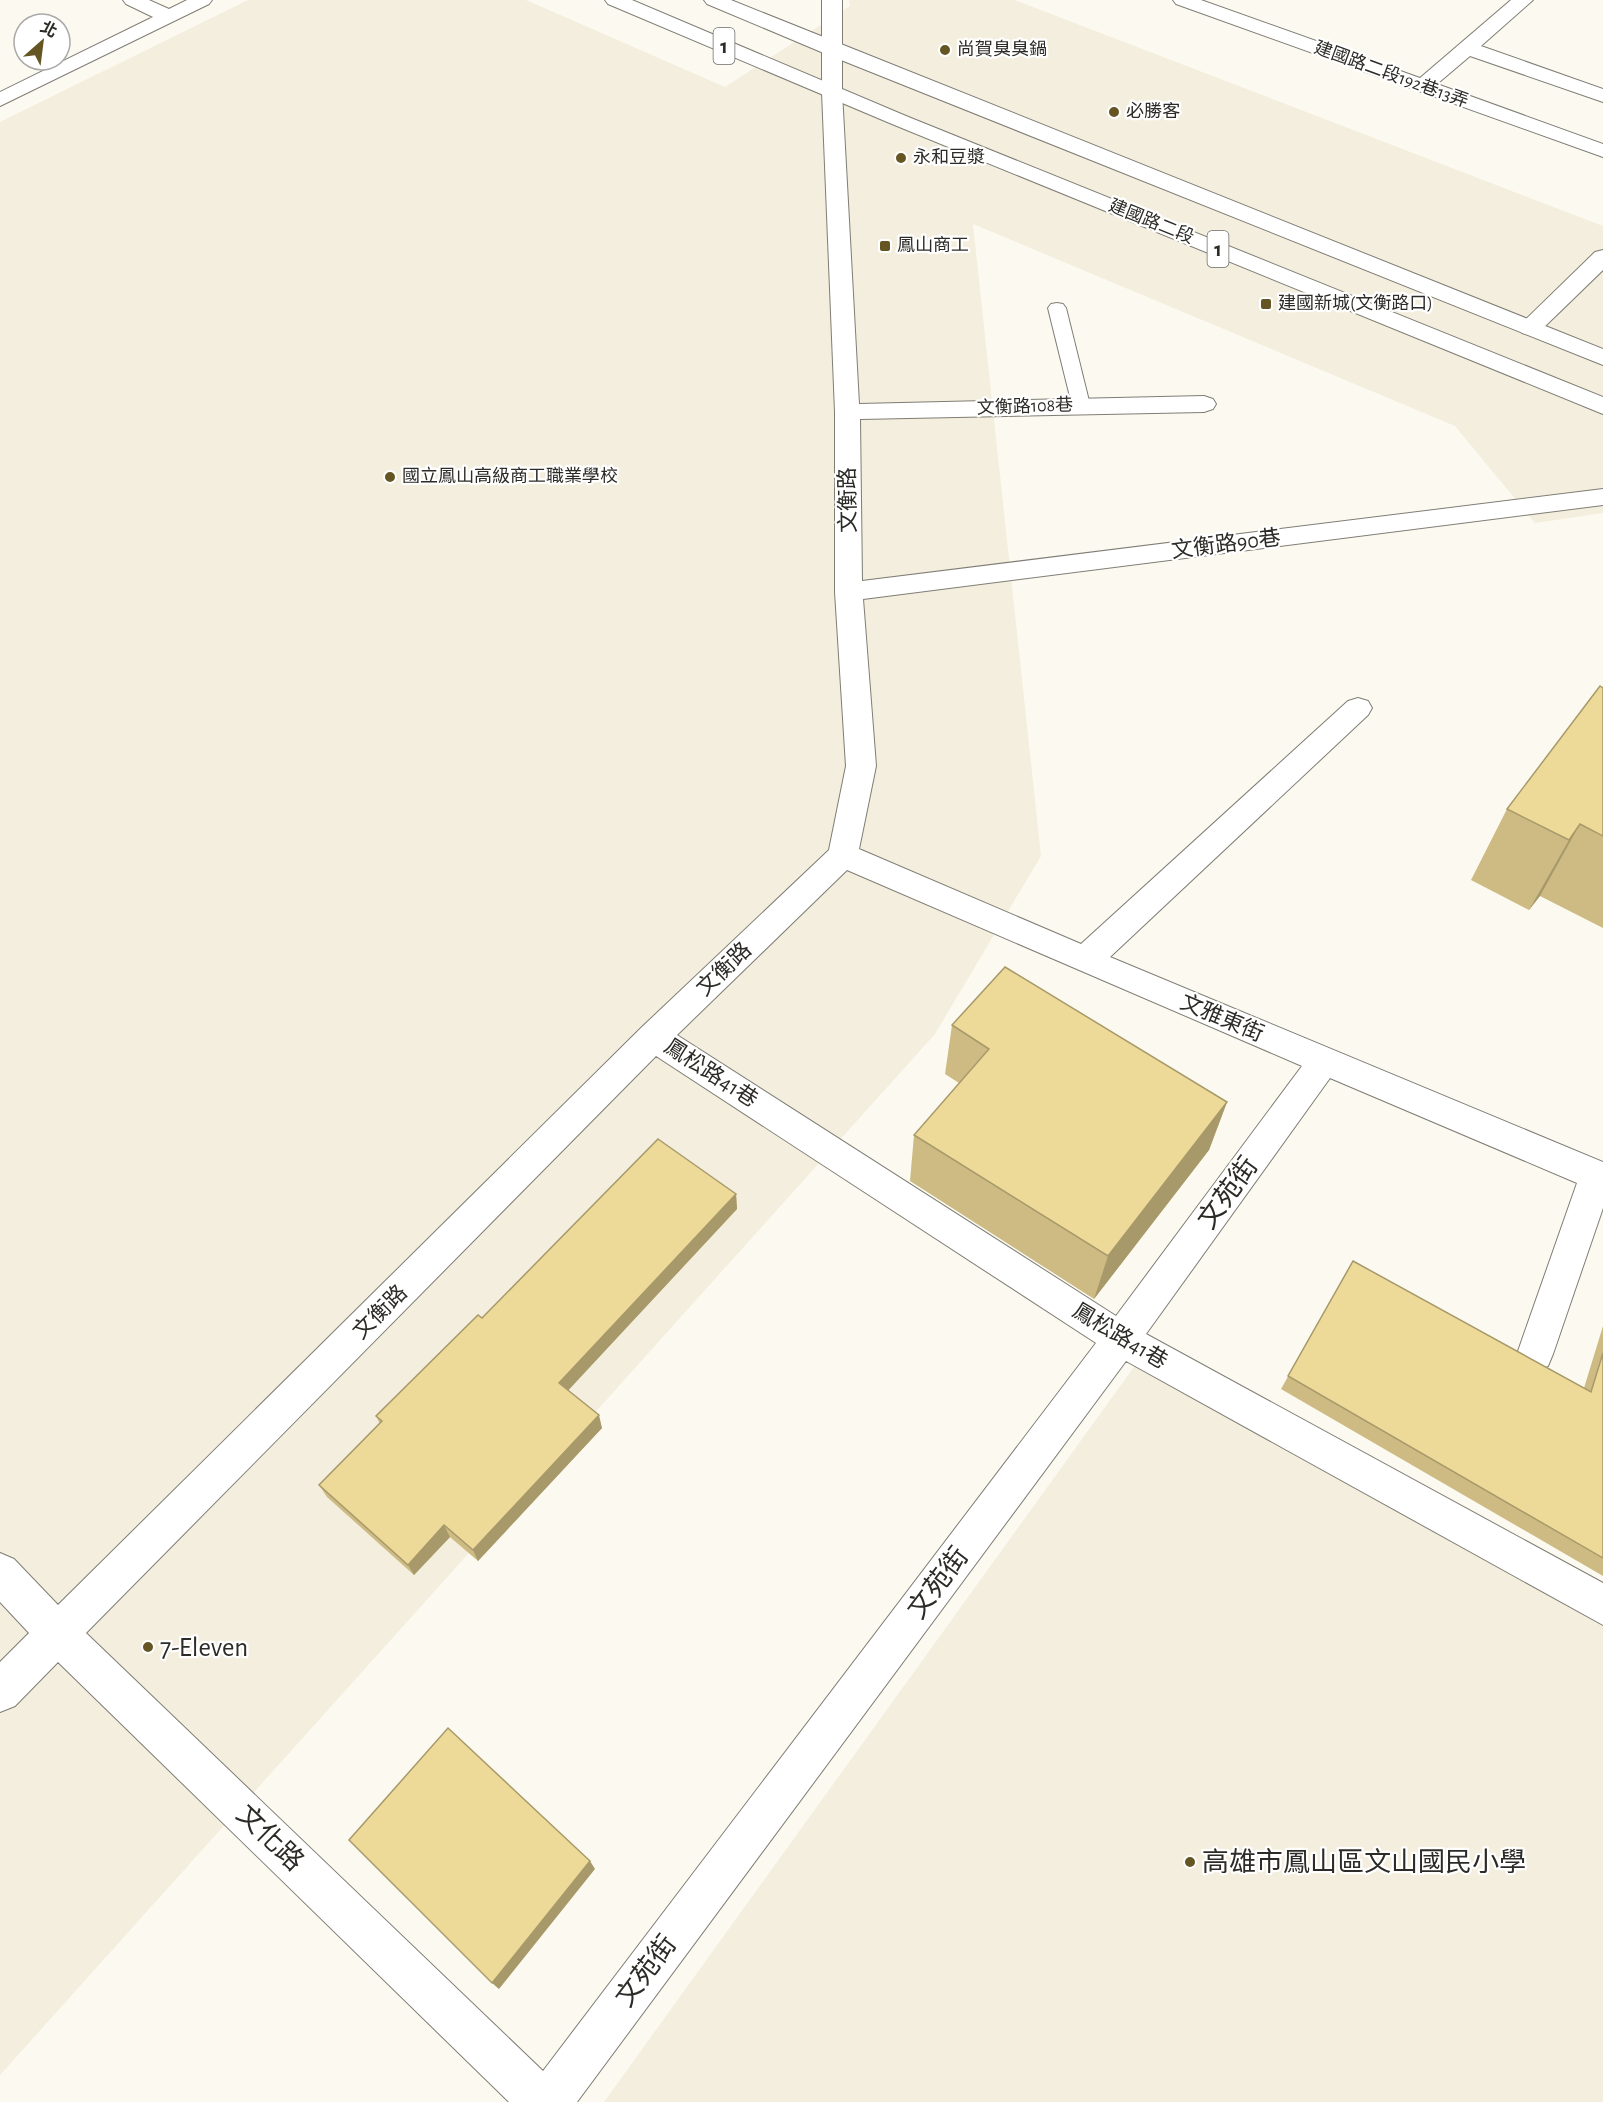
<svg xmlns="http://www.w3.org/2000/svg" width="1603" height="2102" viewBox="0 0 1603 2102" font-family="'Alegreya Sans','Noto Sans TC',sans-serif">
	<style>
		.built { fill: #f3eedd }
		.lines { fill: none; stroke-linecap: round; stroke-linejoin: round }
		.lane-casing { stroke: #7f7d74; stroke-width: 2 }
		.street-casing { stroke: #7f7d74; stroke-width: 2 }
		.primary-casing { stroke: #7f7d74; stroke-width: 2 }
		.lane { fill: #fff; fill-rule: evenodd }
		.street { fill: #fff; fill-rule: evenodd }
		.primary { fill: #fff; fill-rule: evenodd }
		.wall { fill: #cdbb83 }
		.shaded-wall { fill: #a7996a }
		.building { fill: #eeda98; stroke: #a7996a; stroke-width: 1.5 }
		.poi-dot { fill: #645522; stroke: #fff; stroke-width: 2 }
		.labels { text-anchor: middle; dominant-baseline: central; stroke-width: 4.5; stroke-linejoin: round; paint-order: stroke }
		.far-poi-label { font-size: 18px; fill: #2c2b27; stroke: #fff; text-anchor: start }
		.far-street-label { font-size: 18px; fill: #2c2b27; stroke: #fff }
		.shield { fill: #fff; stroke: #6b6b68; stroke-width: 1.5 }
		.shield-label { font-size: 21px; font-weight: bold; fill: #2c2b27 }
		.street-label { font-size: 22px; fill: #2c2b27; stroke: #fff }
		.near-street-label { font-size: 27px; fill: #2c2b27; stroke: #fff }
		.near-poi-label { font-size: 27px; fill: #2c2b27; stroke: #fff; text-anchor: start }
	</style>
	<rect width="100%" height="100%" fill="#fcfaf0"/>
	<path class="built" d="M248,0H526L725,87L850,6L849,0H1015L1603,226V513L1535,523L1455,426L973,224L1041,856L935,1034L0,2075V122Z
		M1144,1353L1603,1621V2102H604Z"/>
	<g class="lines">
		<defs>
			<path id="lane" d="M1057,303L1063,304L1066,308L1090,405L1087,409H1075L1072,405L1048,308L1051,304Z"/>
			<path id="street" d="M123,0H149L169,9L187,0H212L209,4L0,106V92L153,17L126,4Z
				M822,0H842V92L859,404L1204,396L1213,399L1216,404L1213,409L1204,412L860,419L862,581L1603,489V505L863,599L876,766L859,849L1081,944L1348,701L1358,698L1368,701L1372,708L1368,715L1110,957L1603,1162V1208L1553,1354L1548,1366L1535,1371L1522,1366L1517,1354L1577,1183L1330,1078L1146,1334L1603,1583V1625L1126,1361L577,2102H509L58,1662L15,1706L0,1712V1662L29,1633L0,1602V1553L14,1559L58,1605L642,1027L829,850L846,766L835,592V412L822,92ZM847,870L1302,1066L1116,1316L677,1035ZM656,1056L1096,1343L543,2071L86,1633Z
				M1173,0H1201L1420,78L1511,0H1533L1481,46L1603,89V102L1470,56L1437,84L1603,144V157L1176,4Z
				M1603,250V270L1538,333L1530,335L1522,333L1518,328L1522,323L1595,252Z"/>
			<path id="primary" d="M605,0H632L906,116L1603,397V414L892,124L608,4Z
				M704,0H731L1603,349V365L826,54L707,4Z"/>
		</defs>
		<use href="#lane" class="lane-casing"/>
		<use href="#street" class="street-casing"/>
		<use href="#primary" class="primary-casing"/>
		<use href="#lane" class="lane"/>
		<use href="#street" class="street"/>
		<use href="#primary" class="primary"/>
	</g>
	<path class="wall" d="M1603,688V928L1540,896L1529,910L1471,880L1507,809Z
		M952,1025L1227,1102L1209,1150L1094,1299L910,1181L914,1135L959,1083L945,1074Z
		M736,1194L737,1209L568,1390L602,1428L478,1561L450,1537L414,1575L327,1497L319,1485L380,1424L376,1416L482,1318Z
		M1353,1261L1584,1388L1603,1326V1576L1281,1389Z"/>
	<path class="shaded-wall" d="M1580,824L1540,896L1529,910L1569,840Z
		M1227,1102L1209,1150L1094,1299L1108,1256Z
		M736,1194L737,1209L563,1396L559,1383Z
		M599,1415L602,1428L478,1561L473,1550Z
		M444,1525L450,1537L414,1575L408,1565Z
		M590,1861L595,1869L499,1989L492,1983Z"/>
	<path class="building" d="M1600,686L1603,688V836L1580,824L1569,840L1507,809Z
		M1005,967L1227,1102L1108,1256L914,1135L989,1049L952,1025Z
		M658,1139L736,1194L559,1383L599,1415L473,1550L444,1525L408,1565L319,1485L382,1421L376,1416L478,1315L482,1318Z
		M1353,1261L1591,1392L1603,1353V1558L1288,1376Z
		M448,1728L590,1861L492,1983L349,1840Z"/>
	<g class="poi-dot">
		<circle cx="945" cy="50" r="6"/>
		<circle cx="1114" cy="112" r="6"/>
		<circle cx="901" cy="158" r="6"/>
		<rect x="879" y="240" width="12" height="12" rx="3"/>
		<rect x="1260" y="298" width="12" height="12" rx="3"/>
		<circle cx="390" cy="477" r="6"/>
		<circle cx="148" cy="1647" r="6"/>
		<circle cx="1190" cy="1862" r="6"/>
	</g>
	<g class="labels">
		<g class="far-poi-label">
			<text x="957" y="50">尚賀臭臭鍋</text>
			<text x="1126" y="112">必勝客</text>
			<text x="913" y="158">永和豆漿</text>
			<text x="897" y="246">鳳山商工</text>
			<text x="1278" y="304">建國新城(文衡路口)</text>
			<text x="402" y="477">國立鳳山高級商工職業學校</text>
		</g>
		<g class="far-street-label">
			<text transform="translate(1391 75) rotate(20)">建國路二段192巷13弄</text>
			<text transform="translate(1151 222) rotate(22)">建國路二段</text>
			<text transform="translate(1025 407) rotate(-2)">文衡路108巷</text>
		</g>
		<g class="shield">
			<rect x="713.5" y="28" width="21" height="36" rx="4.5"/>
			<rect x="1207.5" y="231" width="21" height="36" rx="4.5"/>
		</g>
		<g class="shield-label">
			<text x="724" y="46">1</text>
			<text x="1218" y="249">1</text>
		</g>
		<g class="street-label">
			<text transform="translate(848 500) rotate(-91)">文衡路</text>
			<text transform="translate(1226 544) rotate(-7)">文衡路90巷</text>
			<text transform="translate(724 969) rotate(-44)">文衡路</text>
			<text transform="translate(1222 1018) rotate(23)">文雅東街</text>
			<text transform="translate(711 1073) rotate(33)">鳳松路41巷</text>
			<text transform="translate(380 1312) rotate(-45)">文衡路</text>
			<text transform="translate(1120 1336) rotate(31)">鳳松路41巷</text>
		</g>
		<g class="near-street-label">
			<text transform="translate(1228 1193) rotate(-54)">文苑街</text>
			<text transform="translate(938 1583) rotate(-53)">文苑街</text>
			<text transform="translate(270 1838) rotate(44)">文化路</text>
			<text transform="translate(646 1971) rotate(-53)">文苑街</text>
		</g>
		<g class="near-poi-label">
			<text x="160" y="1647">7-Eleven</text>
			<text x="1202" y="1862">高雄市鳳山區文山國民小學</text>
		</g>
	</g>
	<g transform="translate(42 42) rotate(28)"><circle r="28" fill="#ffffff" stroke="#abaaa9" stroke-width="1.5"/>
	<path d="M0-4.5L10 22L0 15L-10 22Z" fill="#645522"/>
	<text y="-9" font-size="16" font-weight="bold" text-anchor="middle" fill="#2c2b27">北</text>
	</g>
</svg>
